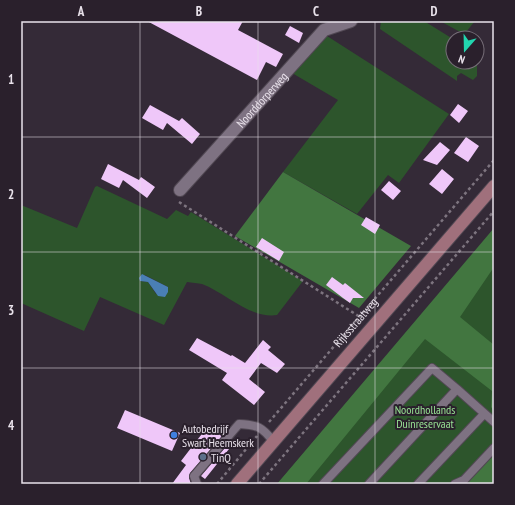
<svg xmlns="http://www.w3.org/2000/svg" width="515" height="505" viewBox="0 0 515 505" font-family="'PT Sans Narrow',sans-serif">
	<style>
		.green { fill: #2d552c; fill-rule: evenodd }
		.forest { fill: #427640 }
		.water { fill: #4a7fb4 }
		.building { fill: #efc7f9 }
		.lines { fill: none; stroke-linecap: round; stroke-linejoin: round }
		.service-casing { stroke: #514853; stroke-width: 10 }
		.minor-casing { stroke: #514853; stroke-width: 14 }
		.secondary-casing { stroke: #514853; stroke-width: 14 }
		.path { stroke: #7d747f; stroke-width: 2.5; stroke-dasharray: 3 3; stroke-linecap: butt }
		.service { stroke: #7e7282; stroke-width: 8 }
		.minor { stroke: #7e7282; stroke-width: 12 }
		.secondary { stroke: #a0707c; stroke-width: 12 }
		.grid { fill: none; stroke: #e9e2eb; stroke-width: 1; stroke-opacity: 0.55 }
		.shop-dot { fill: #3f7fe0; stroke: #2a202c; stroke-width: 1.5 }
		.service-dot { fill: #5c6f8a; stroke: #2a202c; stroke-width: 1.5 }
		.labels { text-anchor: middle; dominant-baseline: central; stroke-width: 4; stroke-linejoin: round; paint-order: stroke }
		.street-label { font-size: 12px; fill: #e9e2eb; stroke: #2a202c }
		.park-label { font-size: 12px; fill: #98e294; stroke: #2a202c }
		.poi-label { font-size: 12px; fill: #e9e2eb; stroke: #2a202c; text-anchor: start }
		.neatline { fill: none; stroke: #e9e2eb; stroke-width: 1.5 }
		.grid-label { font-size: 13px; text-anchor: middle; font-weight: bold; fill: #e9e2eb }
	</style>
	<rect width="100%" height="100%" fill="#342a37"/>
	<path class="green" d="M381,21H424L453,39V62H477V76L473,80L461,73L457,76V81L380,29Z
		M440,21H475L466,32L462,33Z
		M327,36L449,114L399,183L388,175L357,214L283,172L338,100L292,73L310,52Z
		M97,186L167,219L176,210L188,216L191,212L303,281L277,315C250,319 226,293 202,284C198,283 192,283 187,282L164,325L100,297L84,331L21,303V205L77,228L95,187ZM145,275L168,287L156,294L148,282L140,281L139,278Z
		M494,233V484H277Z"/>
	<path class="forest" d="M283,172L411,246L359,308L235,236Z
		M494,228V267L460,317L494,345V411L491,407L492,391L425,339L306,484H277Z
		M494,454V484H462Z"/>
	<path class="water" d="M142,274L168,287V292L165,297L158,296L148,282L140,281L139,278Z"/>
	<path class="building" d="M147,21H243L238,30L283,54L276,67L266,62L257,80Z
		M290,26L303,33L299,43L285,35Z
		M458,104L468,111L459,123L450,115Z
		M150,105L179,121L182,118L200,134L192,144L167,123L163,130L142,118Z
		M466,137L479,146L468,162L454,153Z
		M440,142L450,150L437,165L423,160Z
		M108,164L139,180L141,177L155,187L147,198L123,180L119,188L101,179Z
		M442,169L454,179L442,194L429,184Z
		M389,181L401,191L393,200L381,190Z
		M366,217L380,225L375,234L361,225Z
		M262,238L284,252L279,261L256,247Z
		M332,277L343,285L345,283L364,298H353L350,303L343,298L326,285Z
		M197,338L231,356L232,355L245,363L263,340L271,347L268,350L285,364L277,373L261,363L249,379L265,392L254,405L222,380L227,373L189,350Z
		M125,410L180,433L172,451L117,428Z
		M208,426L222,436L190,473L189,478L191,484H172L186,465L181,461Z
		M230,442L233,444L205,479L201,476Z"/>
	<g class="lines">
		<defs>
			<path id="service" d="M457,389L494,422
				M197,484L194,476L239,424C258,425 262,427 273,441
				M323,484L432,368L457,389L369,484
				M418,484L484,414
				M455,484L464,480L494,448"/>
			<g id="minor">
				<path id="s2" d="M180,190L324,30L351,21"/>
			</g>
			<path id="secondary" d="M237,484L494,186"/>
		</defs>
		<use href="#service" class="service-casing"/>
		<use href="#minor" class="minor-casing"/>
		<use href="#secondary" class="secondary-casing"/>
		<g class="path">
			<path d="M179,202L360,317"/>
			<path id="s1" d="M269,422L494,160"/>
			<path d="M217,484L257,436"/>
			<path d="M259,484L494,211"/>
		</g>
		<use href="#service" class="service"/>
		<use href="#minor" class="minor"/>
		<use href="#secondary" class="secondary"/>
	</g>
	<path class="grid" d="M140,21V484M258,21V484M375,21V484M21,137H494M21,252H494M21,368H494"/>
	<circle class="shop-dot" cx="174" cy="435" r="4"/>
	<circle class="service-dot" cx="203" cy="457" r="4"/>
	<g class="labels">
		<g class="street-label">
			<text stroke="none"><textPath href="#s2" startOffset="122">Noorddorperweg</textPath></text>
			<text stroke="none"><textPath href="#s1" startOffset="132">Rijksstraatweg</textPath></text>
		</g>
		<g class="park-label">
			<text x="425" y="409">Noordhollands<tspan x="425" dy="14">Duinreservaat</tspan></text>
		</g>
		<g class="poi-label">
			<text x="182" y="428">Autobedrijf<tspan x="182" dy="14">Swart Heemskerk</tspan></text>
			<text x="211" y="457">TinQ</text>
		</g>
	</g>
	<rect width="515" height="505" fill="none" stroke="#2a202c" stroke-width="44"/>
	<g transform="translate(465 50) rotate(200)"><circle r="19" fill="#2a202c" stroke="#766e78"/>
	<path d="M0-3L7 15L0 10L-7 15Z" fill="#22d5af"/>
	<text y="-6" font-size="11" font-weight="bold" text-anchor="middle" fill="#e9e2eb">N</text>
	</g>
	<rect x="22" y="22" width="471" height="461" class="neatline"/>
	<g class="grid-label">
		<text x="81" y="16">A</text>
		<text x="199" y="16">B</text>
		<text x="316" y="16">C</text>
		<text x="434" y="16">D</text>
		<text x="11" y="84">1</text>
		<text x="11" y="199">2</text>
		<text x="11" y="315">3</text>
		<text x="11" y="430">4</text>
	</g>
</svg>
